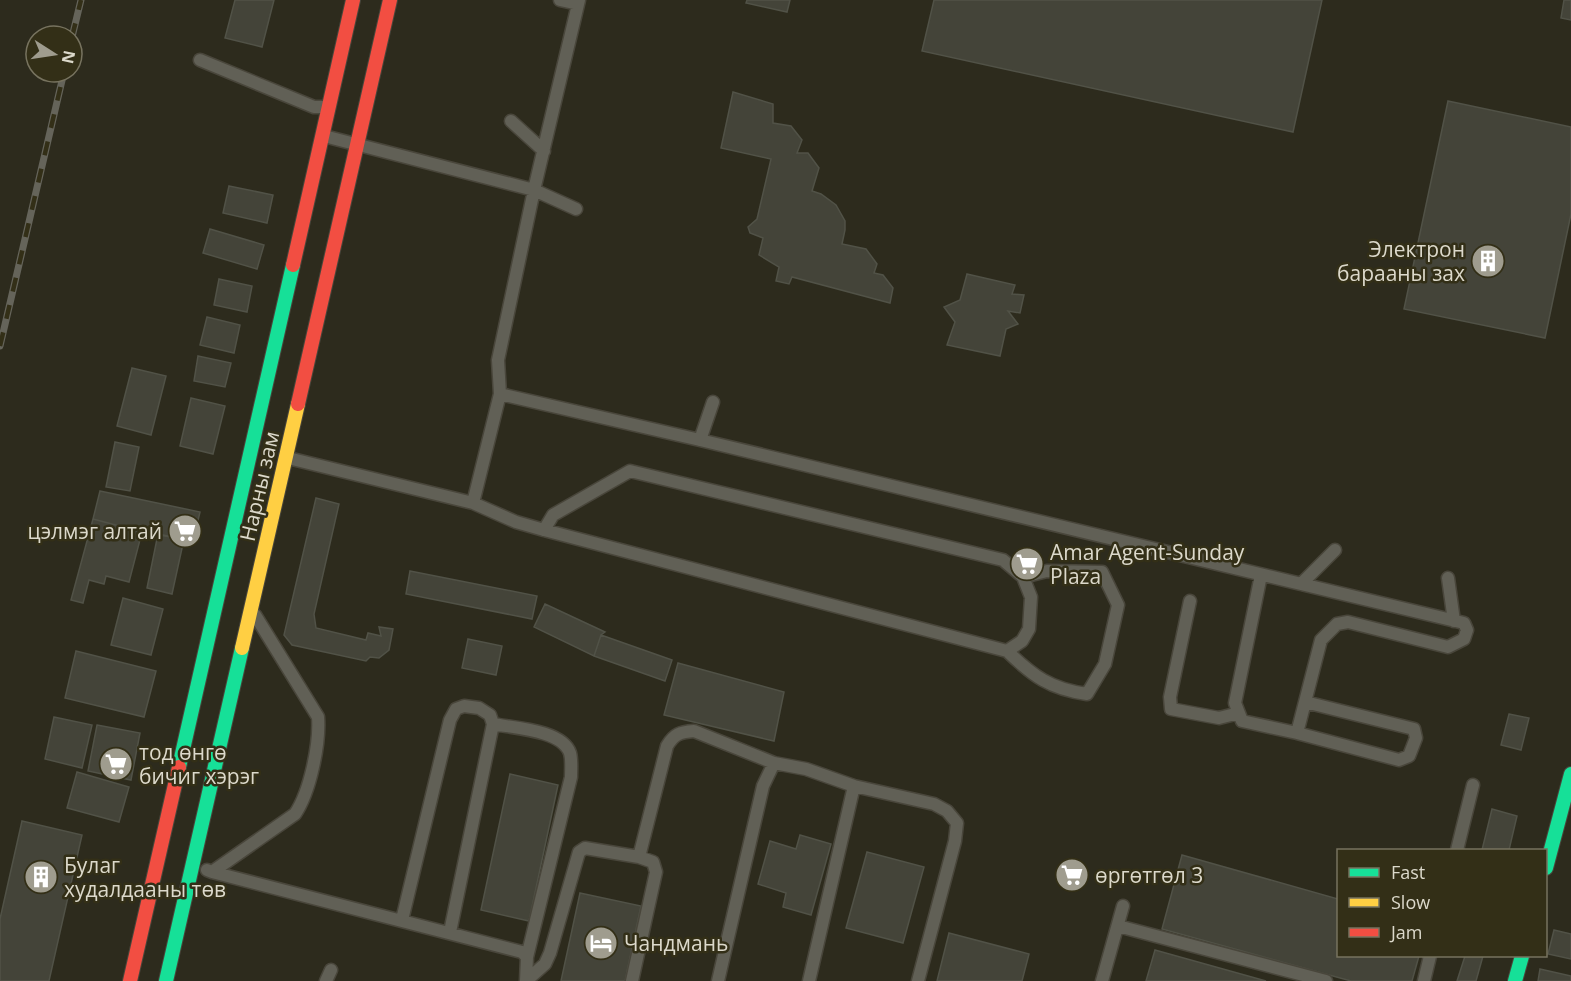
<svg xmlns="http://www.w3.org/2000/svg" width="1571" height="981" viewBox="0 0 1571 981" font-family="'Open Sans',sans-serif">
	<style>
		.building { fill: #444439; stroke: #515247; stroke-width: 1.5 }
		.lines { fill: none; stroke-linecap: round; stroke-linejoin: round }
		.lane-casing { stroke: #49463b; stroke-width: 15 }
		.fast-casing { stroke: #49463b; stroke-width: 16 }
		.slow-casing { stroke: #49463b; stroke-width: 16 }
		.jam-casing { stroke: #49463b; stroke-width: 16 }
		.lane { stroke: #616056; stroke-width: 12 }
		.fast { stroke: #16e098; stroke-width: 14 }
		.slow { stroke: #ffcf43; stroke-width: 14 }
		.jam { stroke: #f24e42; stroke-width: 14 }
		.rail-casing { stroke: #65645a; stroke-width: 7 }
		.rail { stroke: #332f17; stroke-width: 4.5; stroke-dasharray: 14; stroke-linecap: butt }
		.labels { text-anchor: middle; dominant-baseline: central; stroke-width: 5; stroke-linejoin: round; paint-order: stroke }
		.poi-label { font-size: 21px; fill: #dcd9cb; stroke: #332f17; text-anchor: start }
		.street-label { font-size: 21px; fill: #dcd9cb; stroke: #332f17 }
	</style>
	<rect width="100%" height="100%" fill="#2d2b1d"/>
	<path class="building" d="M235,0H274L262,47L225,38Z
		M747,0H790L787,12L746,3Z
		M934,0H1322L1293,132L922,51Z
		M1564,0H1571V20L1561,18Z
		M733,92L773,104V123L791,126L802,140L797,153H808L819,168L812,191L821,194L836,205L845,221V230L842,244L866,249L877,264L874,273L883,275L893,288L890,303L792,277L789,284L776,281L779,267L759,255L763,238L750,233L748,227L757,219L771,159L721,148Z
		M1448,101L1571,127V214L1545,338L1404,309Z
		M229,186L273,195L267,223L223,213Z
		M210,229L264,245L257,269L203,253Z
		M967,274L1015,285L1012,294L1024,295L1020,313L1008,311L1018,324L1006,329L1000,356L947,345L955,322L944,307L960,300Z
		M219,279L252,286L247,312L214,305Z
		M207,317L240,325L234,353L200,345Z
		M198,356L231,363L225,387L194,381Z
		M132,368L166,376L151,435L117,426Z
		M191,398L225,406L213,454L180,446Z
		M115,442L139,447L130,491L106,487Z
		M100,491L200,512L193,541L142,532L93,519Z
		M316,498L339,504L314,614L316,628L366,640L368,633L381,636L379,627L393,629L389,650L379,658L370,657L366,661L292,645L284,635Z
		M93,519L142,532L129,582L106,576L104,584L89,580L83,603L71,600Z
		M158,534L184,539L172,594L147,588Z
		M410,571L537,596L532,619L406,594Z
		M123,598L163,609L151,655L111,645Z
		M545,604L605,632L601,635L594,656L534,627Z
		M601,635L672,660L665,681L594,656Z
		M468,639L502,646L496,675L462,668Z
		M76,651L156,671L144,717L65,698Z
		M678,663L784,692L774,741L664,715Z
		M1509,714L1529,718L1521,750L1501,745Z
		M54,717L92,725L82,768L45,759Z
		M97,725L140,733L131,780L88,771Z
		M77,772L129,787L119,822L67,808Z
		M510,774L558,785L529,921L481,910Z
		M1492,809L1517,816L1509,850H1482Z
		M22,821L82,835L49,981H0V919Z
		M800,835L831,844L811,915L783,907L786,893L758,884L770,841L796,849Z
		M867,852L924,867L903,943L846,928Z
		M1182,855L1338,899V956H1419L1412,981H1351L1162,929Z
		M580,893L641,906L625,981H561Z
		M1554,930L1571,934V959L1548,954Z
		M949,933L1029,954L1022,981H937Z
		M1155,950L1266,981H1146Z
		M1465,956H1483L1476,981H1457Z
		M1540,969L1571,976V981H1538Z"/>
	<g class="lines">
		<defs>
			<path id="lane" d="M560,0L578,4
				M200,60L314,107H328
				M511,121L544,151
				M324,136L534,190L579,0
				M576,209L534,190L498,360L500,394L700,440L1464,623L1467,630L1464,639L1448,647L1348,622L1337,624L1321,640L1297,733
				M700,440L713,402
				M288,458L473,503L516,522L544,530L1007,651L1022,641L1029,629L1031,597L1023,577L1003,560L630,471L553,515L544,530
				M473,503L500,394
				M1261,575L1235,703L1242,721L1297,733L1399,760L1409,756L1416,738L1414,729L1305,702
				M1448,578L1454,621
				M1301,584L1335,550
				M1190,601L1170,697L1171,709L1219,718L1239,713
				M1007,651C1033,676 1050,689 1087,694L1105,664L1118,605L1102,572L1047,571L1023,577
				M493,724C514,728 562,730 570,753C572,760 571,770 571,777L527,957
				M1457,850L1473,785
				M639,857L667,746C674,734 680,732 694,731L774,763
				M207,870L212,872L295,814C310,792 320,744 318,717L255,615
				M212,872L522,952L527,957L526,981
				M402,920L450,720L456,709L464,706L479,708L490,715L493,724L450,932
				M1118,926L1326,981
				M326,981L331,970
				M526,981L545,964L550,953L579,852L585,848L639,857L653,862L656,872L632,981
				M718,981L763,786L774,763L806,769L854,786L934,804L947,811L957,823L955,841L918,981
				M809,981L854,786
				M1102,981L1123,906
				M1424,981L1430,956"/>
			<path id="fast" d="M179,767L293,265
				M1546,868L1571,774
				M166,981L242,648
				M1515,981L1522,956"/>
			<path id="slow" d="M242,648L298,404"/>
			<path id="jam" d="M293,265L353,0
				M298,404L390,0
				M130,981L179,767"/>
		</defs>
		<use href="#lane" class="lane-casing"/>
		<use href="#fast" class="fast-casing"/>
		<use href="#slow" class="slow-casing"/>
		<use href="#jam" class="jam-casing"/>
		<use href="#lane" class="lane"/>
		<use href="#fast" class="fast"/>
		<use href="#slow" class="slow"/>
		<use href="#jam" class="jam"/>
		<defs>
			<path id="rail" d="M72,37L81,0
				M0,346L64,72"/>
		</defs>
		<use href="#rail" class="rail-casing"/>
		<use href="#rail" class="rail"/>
	</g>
	<defs>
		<symbol id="building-disc" viewBox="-11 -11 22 22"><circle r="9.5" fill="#9f9c8e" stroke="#332f17"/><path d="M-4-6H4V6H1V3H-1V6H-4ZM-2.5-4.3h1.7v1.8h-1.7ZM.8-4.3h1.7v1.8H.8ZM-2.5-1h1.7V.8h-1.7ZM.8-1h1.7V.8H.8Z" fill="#fff"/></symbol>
		<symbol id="supermarket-disc" viewBox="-11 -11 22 22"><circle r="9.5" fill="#9f9c8e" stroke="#332f17"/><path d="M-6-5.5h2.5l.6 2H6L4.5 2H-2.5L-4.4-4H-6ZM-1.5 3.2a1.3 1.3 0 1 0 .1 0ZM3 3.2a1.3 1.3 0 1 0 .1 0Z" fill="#fff"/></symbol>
		<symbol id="hotel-disc" viewBox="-11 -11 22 22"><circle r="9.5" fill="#9f9c8e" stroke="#332f17"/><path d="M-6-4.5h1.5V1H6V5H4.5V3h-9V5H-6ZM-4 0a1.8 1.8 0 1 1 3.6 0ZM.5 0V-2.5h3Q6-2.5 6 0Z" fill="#fff"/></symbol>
	</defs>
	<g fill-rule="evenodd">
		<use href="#building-disc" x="1469" y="242" width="38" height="38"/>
		<use href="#supermarket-disc" x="166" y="512" width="38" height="38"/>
		<use href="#supermarket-disc" x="1008" y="545" width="38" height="38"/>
		<use href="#supermarket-disc" x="97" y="745" width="38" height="38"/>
		<use href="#supermarket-disc" x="1053" y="856" width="38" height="38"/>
		<use href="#building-disc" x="22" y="858" width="38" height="38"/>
		<use href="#hotel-disc" x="582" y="924" width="38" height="38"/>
	</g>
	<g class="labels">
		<g class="poi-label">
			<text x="1465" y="249" text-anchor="end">Электрон<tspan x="1465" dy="24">барааны зах</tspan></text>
			<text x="162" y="531" text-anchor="end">цэлмэг алтай</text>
			<text x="1050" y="552">Amar Agent-Sunday<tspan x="1050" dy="24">Plaza</tspan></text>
			<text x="139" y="752">тод өнгө<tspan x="139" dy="24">бичиг хэрэг</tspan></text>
			<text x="64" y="865">Булаг<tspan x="64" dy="24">худалдааны төв</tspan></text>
			<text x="1095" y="875">өргөтгөл 3</text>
			<text x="624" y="943">Чандмань</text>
		</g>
		<g class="street-label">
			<text transform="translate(259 486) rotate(-77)">Нарны зам</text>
		</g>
	</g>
	<rect x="1337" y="849" width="210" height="108" fill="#332f17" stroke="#77735f" stroke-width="1.5"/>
	<rect x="1349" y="868" width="30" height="9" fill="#16e098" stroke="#77735f" stroke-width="1.5"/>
	<text x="1391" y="879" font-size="18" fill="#dcd9cb">Fast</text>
	<rect x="1349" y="898" width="30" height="9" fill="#ffcf43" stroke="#77735f" stroke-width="1.5"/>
	<text x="1391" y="909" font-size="18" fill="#dcd9cb">Slow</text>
	<rect x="1349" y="928" width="30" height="9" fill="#f24e42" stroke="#77735f" stroke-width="1.5"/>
	<text x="1391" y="939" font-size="18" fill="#dcd9cb">Jam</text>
	<g transform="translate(54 54) rotate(102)"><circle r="28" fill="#332f17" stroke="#77735f" stroke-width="1.5"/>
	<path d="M0-4.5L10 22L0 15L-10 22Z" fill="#9f9c8e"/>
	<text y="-9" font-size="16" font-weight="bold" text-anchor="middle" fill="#dcd9cb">N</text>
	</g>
</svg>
